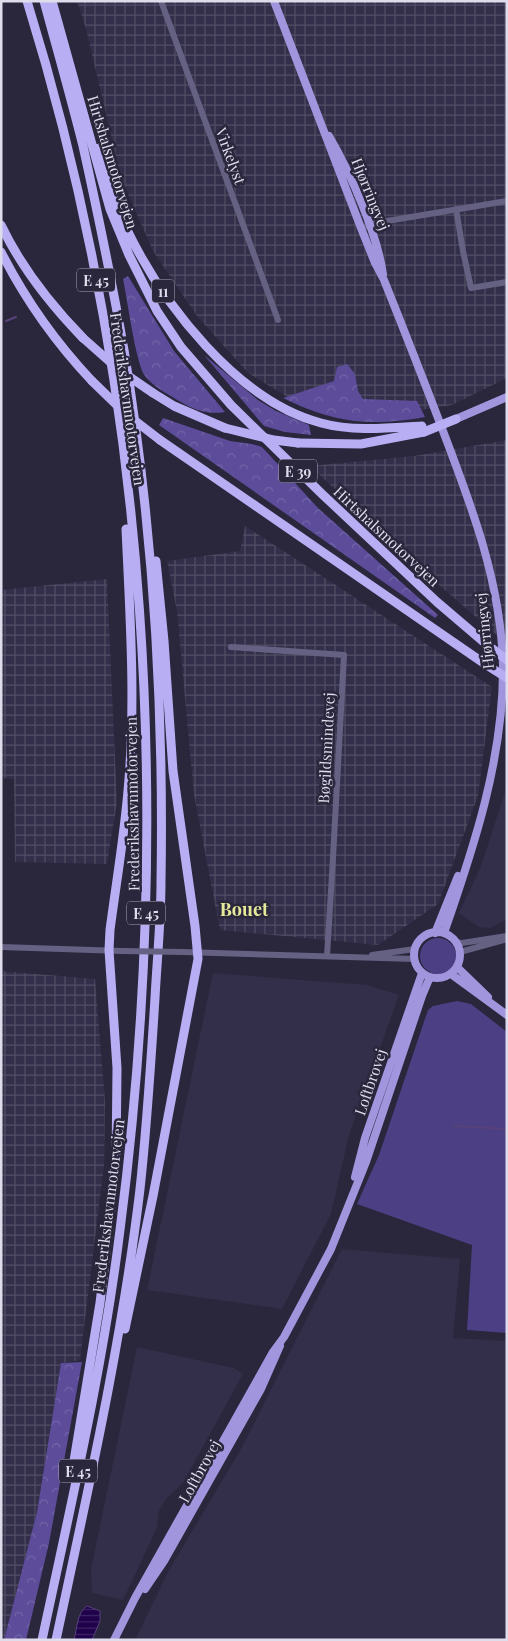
<svg xmlns="http://www.w3.org/2000/svg" width="508" height="1641" viewBox="0 0 508 1641" font-family="'Playfair Display',serif">
	<style>
		.built { fill: #332f4a }
		.industrial { fill: url(#industrial-grid) }
		.green { fill: #4d3f83 }
		.forest { fill: url(#forest-crowns) }
		.water { fill: url(#water-rules); stroke: #58427b }
		.lines { fill: none; stroke-linecap: round; stroke-linejoin: round }
		.stream { stroke: #58427b; stroke-width: 2 }
		.minor { stroke: #656183; stroke-width: 6 }
		.major { stroke: #a196de; stroke-width: 8 }
		.highway { stroke: #b8aef3; stroke-width: 9 }
		.minor-bridge { stroke: #656183; stroke-width: 6 }
		.highway-bridge { stroke: #b8aef3; stroke-width: 9 }
		.labels { text-anchor: middle; dominant-baseline: central; stroke-width: 5; stroke-linejoin: round; paint-order: stroke }
		.shield { fill: #2a263c; stroke: #a9a6b7; stroke-width: 1 }
		.shield-label { font-size: 14px; font-weight: bold; fill: #dfddec }
		.street-label { font-size: 15px; fill: #dfddec; stroke: #2a263c }
		.quarter-label { font-size: 18px; font-weight: bold; fill: #e5e99a; stroke: #2a263c }
	</style>
	<defs>
		<pattern id="industrial-grid" width="8" height="8" patternUnits="userSpaceOnUse" patternTransform="scale(1.25)"><rect width="8" height="8" fill="#332f4a"/><path d="M0 4h8M4 0v8" fill="none" stroke="#504d64"/></pattern>
		<pattern id="forest-crowns" width="20" height="18" patternUnits="userSpaceOnUse" patternTransform="scale(1.25)"><rect width="20" height="18" fill="#5c4c9a"/><path d="M2 6a3 3 0 1 1 6 0M12 15a3 3 0 1 1 6 0" fill="none" stroke="#7365a8"/></pattern>
		<pattern id="water-rules" width="6" height="5" patternUnits="userSpaceOnUse" patternTransform="scale(1.25)"><rect width="6" height="5" fill="#1e004b"/><path d="M0 2.5h6" fill="none" stroke="#3e2565"/></pattern>
	</defs>
	<rect width="100%" height="100%" fill="#2a263c"/>
	<path class="built" d="M507,782V919L490,928L479,927L459,913L481,866L505,792Z
		M213,973L367,985L399,995L349,1135L331,1214L282,1309L147,1290Z
		M342,1249L460,1259L453,1338L507,1341V1640H135L168,1572L242,1447Z
		M137,1347L234,1368L243,1374L183,1483L166,1499L159,1511L157,1528L123,1600L92,1593L91,1569Z"/>
	<path class="industrial" d="M77,1H507V378L452,405L408,412L291,399L248,373L197,316L153,251L121,178L86,29Z
		M507,440V644L431,578L310,466L414,456Z
		M245,526L492,687L478,796L438,904L378,945L220,930L194,795L177,611L167,561L240,551Z
		M107,579L117,802L107,864L15,862L14,779L1,778V590Z
		M1,971L95,979L105,1101L104,1166L80,1360L61,1363L37,1512L4,1640H1Z"/>
	<path class="green" d="M420 956a18 18 0 1 1 36 0a18 18 0 1 1-36 0Z
		M457,1001L471,1004L507,1032V1333L467,1330L472,1245L357,1204L379,1155L428,1010L433,1006Z"/>
	<path class="forest" d="M128,276L174,351L225,412C208,415 194,410 179,401C166,393 154,387 145,376C136,365 127,297 123,279Z
		M204,355L258,400L276,411L309,425L311,435L285,432L264,426Z
		M347,364L355,374L358,391L363,399L417,401L425,417C370,427 334,423 283,398L334,381L337,367Z
		M163,418L230,441L252,444L262,447L318,508L438,615L435,618L159,425Z
		M82,1362L49,1543L26,1640H4L37,1512L61,1363Z"/>
	<path class="water" d="M87,1606L100,1611V1621L92,1640H74C77,1629 77,1612 87,1606Z"/>
	<g class="lines">
		<path class="stream" d="M6,321L16,317
			M454,1126L507,1129"/>
		<path class="minor" d="M161,1L278,320
			M456,209L463,251L471,288L507,282
			M365,227L375,223L507,201
			M231,647L344,655L333,858L327,956
			M456,942L462,943L507,936
			M1,947L122,951
			M183,952L415,959
			M460,952L507,939
			M372,955L415,949"/>
		<path class="major" d="M274,1L361,228L375,263L384,280C404,330 424,381 443,431C472,507 501,583 503,665C504,757 474,847 444,933
			M329,136C350,172 377,233 383,274
			M456,419L507,397
			M414 955a23 23 0 1 1 46 0a23 23 0 1 1-46 0Z
			M435,933L458,876
			M457,967L488,997
			M451,974L507,1015
			M355,1177L365,1138L422,973
			M145,1589L164,1561L261,1389L280,1346
			M114,1640L135,1598L273,1352L284,1337L331,1249L366,1162L422,996L430,977"/>
		<path class="highway" d="M27,1C150,397 173,821 120,1230C103,1368 71,1504 42,1640
			M44,1C57,49 71,98 83,146C98,214 112,282 124,350C153,526 164,704 161,882C161,921 157,960 155,998C151,1062 147,1126 140,1189C122,1341 88,1490 56,1640
			M52,1L110,209L129,255L157,311L181,347L231,405L322,494L437,602L485,643
			M99,148C107,175 115,204 127,230C163,304 237,401 321,423C354,432 389,428 422,426
			M1,225C21,267 50,304 83,338
			M1,252C25,299 56,343 92,381
			M153,393L174,406L225,428
			M160,440L485,664
			M298,443L361,444L424,432
			M125,1329L153,1196L198,959L195,926L173,771L164,641L156,561
			M72,1473L100,1303L108,1235L116,1163L117,1068L109,950L110,930C116,884 124,838 128,791C136,704 130,616 126,529"/>
		<path class="minor-bridge" d="M122,951L183,952"/>
		<path class="highway-bridge" d="M83,338L118,369L153,393
			M92,381L125,413L160,440
			M225,428L274,440L298,443
			M424,432L456,419
			M485,643L507,660
			M485,664L507,678"/>
	</g>
	<g class="labels">
		<g class="shield">
			<rect x="77" y="268.5" width="38" height="23" rx="4"/>
			<rect x="152" y="279.5" width="22" height="23" rx="4"/>
			<rect x="279" y="459.5" width="38" height="23" rx="4"/>
			<rect x="127" y="901.5" width="38" height="23" rx="4"/>
			<rect x="59" y="1459.5" width="38" height="23" rx="4"/>
		</g>
		<g class="shield-label">
			<text x="96" y="280">E 45</text>
			<text x="163" y="291">11</text>
			<text x="298" y="471">E 39</text>
			<text x="146" y="913">E 45</text>
			<text x="78" y="1471">E 45</text>
		</g>
		<g class="street-label">
			<text transform="translate(231 156) rotate(70)">Virkelyst</text>
			<text transform="translate(113 162) rotate(73)">Hirtshalsmotorvejen</text>
			<text transform="translate(371 194) rotate(68)">Hjørringvej</text>
			<text transform="translate(128 399) rotate(82)">Frederikshavnmotorvejen</text>
			<text transform="translate(387 536) rotate(43)">Hirtshalsmotorvejen</text>
			<text transform="translate(484 631) rotate(-96)">Hjørringvej</text>
			<text transform="translate(326 748) rotate(-87)">Bøgildsmindevej</text>
			<text transform="translate(132 804) rotate(-91)">Frederikshavnmotorvejen</text>
			<text transform="translate(370 1082) rotate(-71)">Loftbrovej</text>
			<text transform="translate(108 1206) rotate(-83)">Frederikshavnmotorvejen</text>
			<text transform="translate(199 1471) rotate(-61)">Loftbrovej</text>
		</g>
		<g class="quarter-label">
			<text x="244" y="909">Bouet</text>
		</g>
	</g>
	<rect width="508" height="1641" fill="none" stroke="#dfddec" stroke-width="5"/>
</svg>
